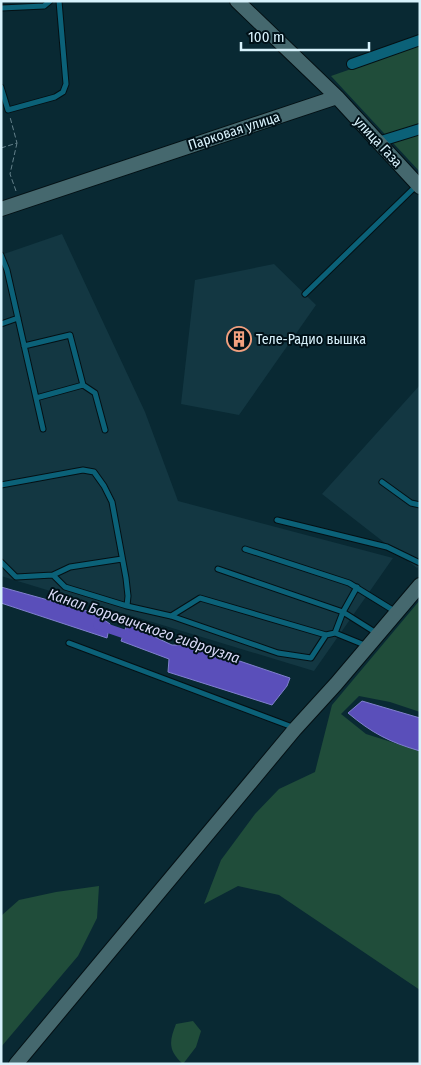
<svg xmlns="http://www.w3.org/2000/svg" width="421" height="1065" viewBox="0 0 421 1065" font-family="'Fira Sans Condensed',sans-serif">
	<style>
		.built { fill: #133742 }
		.green { fill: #204d3a }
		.water { fill: #5a4fba; stroke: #8080ce }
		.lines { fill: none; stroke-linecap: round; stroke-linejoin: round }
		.canal { stroke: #5a4fba; stroke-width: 9 }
		.lane-casing { stroke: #041014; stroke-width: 7 }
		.street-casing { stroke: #041014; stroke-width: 12 }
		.secondary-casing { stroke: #041014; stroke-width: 16 }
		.path { stroke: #63808a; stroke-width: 1; stroke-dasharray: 5 2.5; stroke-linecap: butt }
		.lane { stroke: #0b6178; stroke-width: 5 }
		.street { stroke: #0b6178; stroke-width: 10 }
		.secondary { stroke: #45686e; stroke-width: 14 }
		.labels { text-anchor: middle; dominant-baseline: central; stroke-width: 4; stroke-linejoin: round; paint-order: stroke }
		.street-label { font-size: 14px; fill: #d8f2fc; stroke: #001118 }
		.poi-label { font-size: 14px; fill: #d8f2fc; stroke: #001118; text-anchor: start }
		.water-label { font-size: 15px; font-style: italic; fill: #dadbf8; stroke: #001118 }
	</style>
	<rect width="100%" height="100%" fill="#092933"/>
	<path class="built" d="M62,234L145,412L178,501L393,558L314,671L1,576V255Z
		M274,264L316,305L239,415L181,404L195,280Z
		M420,385V565L417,568L322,494Z"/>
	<path class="green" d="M420,45V172L331,76Z
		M420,600V712L390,702L359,696L341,714L366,734L420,751V990L279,895L238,886L204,904L221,860L255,814L279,789L315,772L332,705Z
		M99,886L97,918L78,956L1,1047V916L19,900L56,892Z
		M193,1021L201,1031L196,1047L183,1064C168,1050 169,1042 176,1024Z"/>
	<path class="water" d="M1,587L95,613L110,624L107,638L1,603Z
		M127,624L172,645H192L290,678L287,686L272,705L168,672L169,659L121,641Z
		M362,701L420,718V751C389,742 372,733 348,713Z"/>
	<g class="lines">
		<path class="canal" d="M98,625L133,637"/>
		<defs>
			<path id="lane" d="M1,8L44,6L50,1
				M1,87L8,110L55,97L63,92L66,84L59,1
				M1,255L7,270L36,398L83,385L70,335L24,346
				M305,294L417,185
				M1,324L18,318
				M83,385L95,393L105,430
				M36,398L43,429
				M382,482L411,503L420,505
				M1,485L83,470L94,472L104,486L112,502L126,578L128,596L127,606
				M277,520L387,547L420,563
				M245,549L349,583L396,612
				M1,562L16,577L53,575L65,587L127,606L171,616L278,653L311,658L326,635L335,633L367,646
				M218,569L343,612L378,634
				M53,575L70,567L122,559
				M171,616L200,598L326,635
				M335,633L343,612L357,587
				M69,643L295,728"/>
			<path id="street" d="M352,64L420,40
				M378,142L420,129"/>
			<path id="secondary" d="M237,1L337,97L420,187
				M1,209L337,97
				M16,1064L295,729L336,684L420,585"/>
		</defs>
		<use href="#lane" class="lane-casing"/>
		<use href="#street" class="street-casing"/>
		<use href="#secondary" class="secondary-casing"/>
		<path class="path" d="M1,148L17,143L10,117
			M16,191L10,174L17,143"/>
		<use href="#lane" class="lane"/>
		<use href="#street" class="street"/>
		<use href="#secondary" class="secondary"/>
	</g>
	<defs>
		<symbol id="building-ring" viewBox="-11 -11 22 22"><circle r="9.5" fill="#001118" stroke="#f2a07f" stroke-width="1.5"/><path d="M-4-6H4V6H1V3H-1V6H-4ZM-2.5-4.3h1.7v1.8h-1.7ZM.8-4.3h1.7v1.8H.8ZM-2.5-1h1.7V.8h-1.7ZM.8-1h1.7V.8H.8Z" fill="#f2a07f"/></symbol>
	</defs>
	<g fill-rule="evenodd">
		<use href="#building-ring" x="225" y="325" width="28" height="28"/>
	</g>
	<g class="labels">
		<g class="street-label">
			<text transform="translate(234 131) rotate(-18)">Парковая улица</text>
			<text transform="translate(378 142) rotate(47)">улица Газа</text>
		</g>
		<g class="poi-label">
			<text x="256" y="339">Теле-Радио вышка</text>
		</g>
		<g class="water-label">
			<text transform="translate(144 626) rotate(19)">Канал Боровичского гидроузла</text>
		</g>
	</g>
	<rect width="421" height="1065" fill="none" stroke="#d8f2fc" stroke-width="5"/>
	<path d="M241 42v8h128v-8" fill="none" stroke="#d8f2fc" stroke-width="2.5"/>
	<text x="248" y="42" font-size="15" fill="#d8f2fc" stroke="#001118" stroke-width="4" paint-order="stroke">100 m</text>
</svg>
